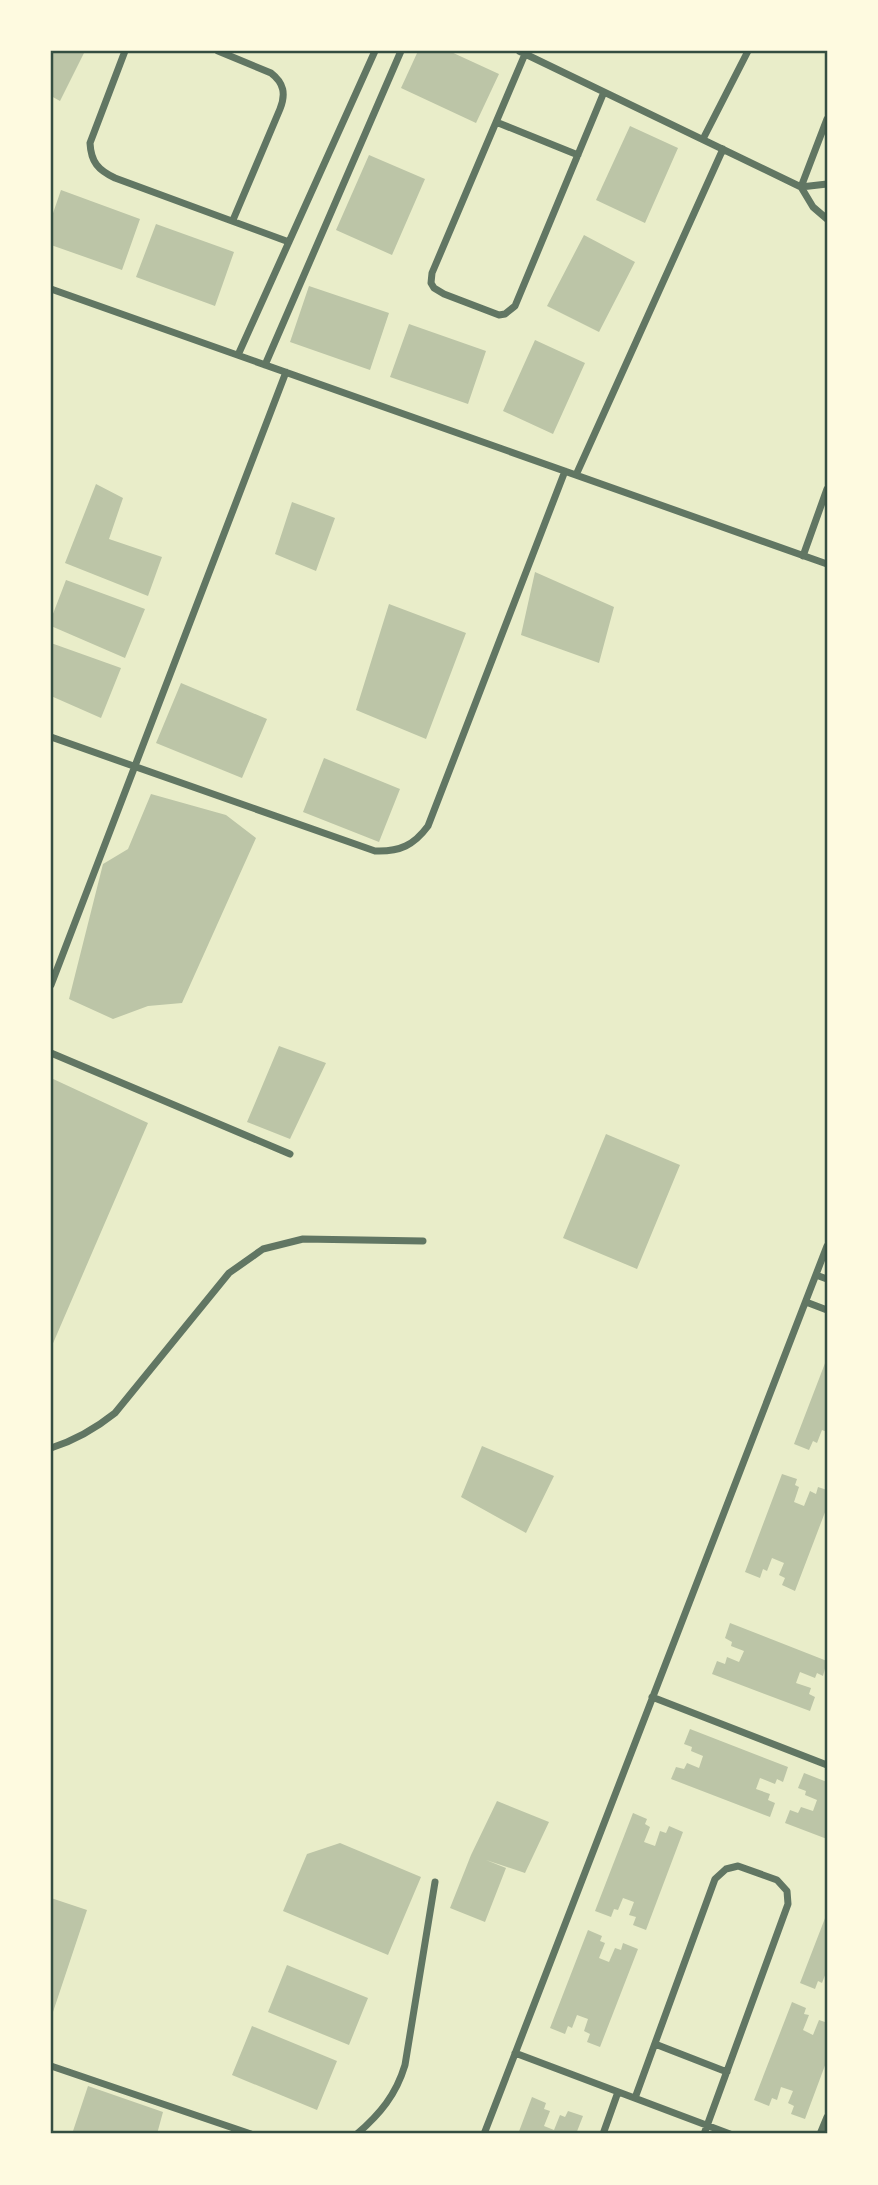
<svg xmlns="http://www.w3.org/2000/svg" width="878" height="2185" viewBox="0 0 878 2185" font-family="'Libre Baskerville',serif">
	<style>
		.building { fill: #bcc5a7 }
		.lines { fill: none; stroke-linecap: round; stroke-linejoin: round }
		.minor { stroke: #617663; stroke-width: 7 }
		.neatline { fill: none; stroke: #344e41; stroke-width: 2.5 }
	</style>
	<rect width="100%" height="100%" fill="#e9edc9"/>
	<path class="building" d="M51,51H85L60,101L51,96Z
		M418,51H449L499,74L476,123L401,88Z
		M630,126L678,148L645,223L596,200Z
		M369,155L425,179L392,255L336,230Z
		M61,190L140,219L122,270L51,245V219Z
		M156,224L234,252L215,306L136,277Z
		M584,235L635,262L599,332L547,306Z
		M309,286L389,313L370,370L290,342Z
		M409,324L486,351L468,404L390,377Z
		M535,340L585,363L553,434L503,411Z
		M96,484L123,498L109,539L162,557L148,596L65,563Z
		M292,502L335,518L316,571L275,554Z
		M535,572L614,607L599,663L521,635Z
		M66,580L145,609L125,658L51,626V619Z
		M389,604L466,633L426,739L356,710Z
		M51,643L121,668L101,718L51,696Z
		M181,683L267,719L242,778L156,743Z
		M324,758L400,789L379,842L303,812Z
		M151,794L226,815L256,838L182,1003L148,1006L113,1019L69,999L103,864L128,849Z
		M279,1046L326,1063L290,1139L247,1122Z
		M51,1078L148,1123L51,1348Z
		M606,1134L680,1165L637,1269L563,1238Z
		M827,1358V1432L822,1430L817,1443L813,1441L809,1450L794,1444Z
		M482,1446L554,1476L526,1533L461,1497Z
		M782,1474L797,1479L795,1485L799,1487L794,1502L804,1506L810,1491L816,1494L818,1487L827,1490V1507L795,1591L782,1585L785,1578L779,1575L784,1563L772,1558L767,1571L763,1569L760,1578L745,1572Z
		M730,1623L827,1661L823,1676L817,1673L815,1678L800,1672L796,1683L811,1688L809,1694L815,1697L810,1711L712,1674L717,1661L725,1664L727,1657L739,1662L744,1651L731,1646L732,1642L725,1638Z
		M690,1729L788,1767L783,1782L777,1779L775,1784L760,1778L756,1789L770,1794L768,1800L775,1803L770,1817L671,1779L676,1767L684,1769L687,1763L699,1768L703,1756L691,1751L692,1747L684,1744Z
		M804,1773L827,1782V1839L785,1823L790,1810L798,1813L801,1807L813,1811L817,1800L805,1795L806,1791L798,1788Z
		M497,1801L549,1822L525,1873L486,1860L506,1868L485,1922L450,1908L471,1855Z
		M633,1813L647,1819L645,1824L650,1827L644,1842L655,1846L660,1831L666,1833L669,1826L683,1832L646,1930L633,1925L636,1917L629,1915L634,1902L623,1898L618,1910L614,1909L611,1917L595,1911Z
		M340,1843L421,1877L388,1955L283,1911L307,1854Z
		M51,1898L87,1910L51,2018Z
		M827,1913V1970L822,1983L818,1981L815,1989L800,1983Z
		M588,1930L602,1936L600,1941L605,1943L599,1958L609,1962L615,1948L621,1950L623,1943L638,1949L600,2047L587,2042L590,2034L584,2031L588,2019L577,2015L572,2028L568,2026L565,2034L550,2028Z
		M287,1965L368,1998L349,2045L268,2012Z
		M792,2002L806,2008L804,2014L809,2015L803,2030L813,2035L819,2020L825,2022L827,2017V2060L805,2119L791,2114L794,2106L788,2103L793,2091L781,2087L777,2100L772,2098L769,2106L754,2100Z
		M252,2026L337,2061L317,2110L232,2075Z
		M88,2086L163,2112L157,2134H72Z
		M532,2097L546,2103L544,2109L550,2111L544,2126L554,2130L560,2115L565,2117L568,2111L583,2116L576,2134H518Z"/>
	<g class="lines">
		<path class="minor" d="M125,51L90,143C91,162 98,170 115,178L289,242
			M218,51L271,73C284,83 286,94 280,109L233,220
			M519,51L801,187L827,184
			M525,54L432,273L431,283L434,288L444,294L499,315L505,314L515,306L604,92
			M827,119L801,187L813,207L827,219
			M496,122L578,155
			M703,139L748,51
			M51,289L827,564
			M238,355L375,51
			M265,365L401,51
			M576,475L723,149
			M803,556L827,489
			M51,737L375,851C400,852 414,845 428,826L565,471
			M51,985L286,372
			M51,1053L290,1154
			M816,1275L827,1279
			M806,1302L827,1310
			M51,1448C76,1440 95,1429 115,1413L229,1273L263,1249L303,1239L423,1241
			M652,1697L827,1765
			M655,2044L727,2072
			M515,2053L730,2134
			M51,2066L251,2134
			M635,2098L715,1879L726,1869L738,1866L777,1880L787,1891L788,1904L704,2134
			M357,2134C380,2114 396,2095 405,2065L435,1882
			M484,2134L827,1246
			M603,2134L618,2092
			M820,2134L827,2117"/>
	</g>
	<rect width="878" height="2185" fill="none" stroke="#fefae0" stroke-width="105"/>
	<rect x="52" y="52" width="774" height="2080" class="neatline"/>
</svg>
